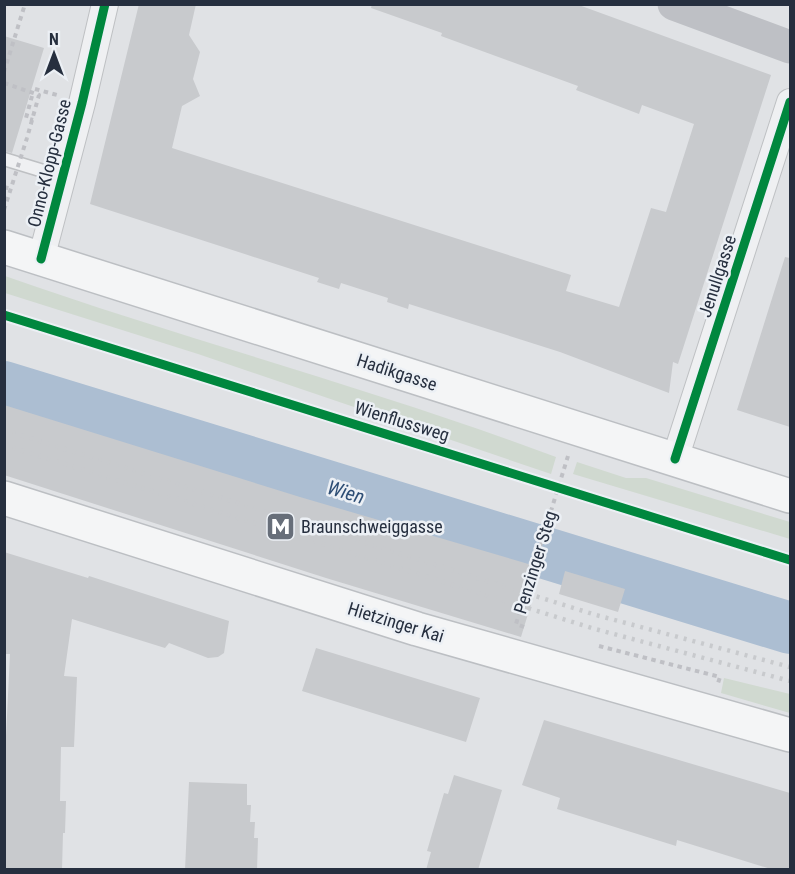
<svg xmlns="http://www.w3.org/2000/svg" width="795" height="874" viewBox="0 0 795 874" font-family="'Roboto Condensed',sans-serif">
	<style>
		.green { fill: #d0d9d0 }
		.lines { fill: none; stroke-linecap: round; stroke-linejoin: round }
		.river { stroke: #acbed2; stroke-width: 52 }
		.building { fill: #c8cacd }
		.lane-casing { stroke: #bec0c3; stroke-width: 15 }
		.street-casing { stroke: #bec0c3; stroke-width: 28 }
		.primary-casing { stroke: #bcbfc3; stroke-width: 36 }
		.path { stroke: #bfc0c5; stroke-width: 4; stroke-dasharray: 4.5 4.5; stroke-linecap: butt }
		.lane { stroke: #eff0f2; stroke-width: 12 }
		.street { stroke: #eff0f2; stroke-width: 26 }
		.secondary { stroke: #bec0c5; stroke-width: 33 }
		.primary { stroke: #f4f5f6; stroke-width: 33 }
		.rail { stroke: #c8cacd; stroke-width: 4.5; stroke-dasharray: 3 6; stroke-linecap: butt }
		.path-bridge { stroke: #bfc0c5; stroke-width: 4; stroke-dasharray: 4.5 4.5; stroke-linecap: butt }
		.cycleway-casing { stroke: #ecf0f5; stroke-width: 13 }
		.cycleway { stroke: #00873e; stroke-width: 9 }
		.labels { text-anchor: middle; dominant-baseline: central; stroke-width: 5; stroke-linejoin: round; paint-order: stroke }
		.street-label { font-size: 18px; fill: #262f3f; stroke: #ecf0f5 }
		.poi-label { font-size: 18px; fill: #262f3f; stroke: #ecf0f5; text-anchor: start }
		.water-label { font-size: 20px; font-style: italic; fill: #2e4e75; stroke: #ecf0f5 }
	</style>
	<rect width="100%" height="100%" fill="#e0e2e5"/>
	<path class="green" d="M5,276C187,340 375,389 556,457L551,474L198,354L5,293Z
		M577,462L626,478H646L790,522V539L573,474Z
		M724,678L790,694V713L721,693Z"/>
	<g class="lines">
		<path class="river" d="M4,387L790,628"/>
	</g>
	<path class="building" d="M139,4H196L189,35L200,52L193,79L200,96L182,106L172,148L571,275L566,291L619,307L651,208L666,212L694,124L642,105L639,114L576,90L578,86L441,36L442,33L371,8L372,4H576L771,75L678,364L673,362L669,393L560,352L409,304L408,309L387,302L388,298L341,283L339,289L317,282L319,278L90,204Z
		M4,36L44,48L12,153L4,151Z
		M785,257L790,258V427L737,410Z
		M4,405L300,497L542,568L521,637L326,578L4,475Z
		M4,552L88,578L89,576L229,621L224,653L218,657L208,658L169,643L165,648L72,619L64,676L77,677L74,747H61L60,801H66L65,833H63L62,870H4V777L10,654H4Z
		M565,571L625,589L618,612L559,594Z
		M316,648L480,698L466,742L302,691Z
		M544,720L790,793V870H774L677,840L676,846L557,809L560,798L522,785Z
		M454,775L502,790L478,870H426L431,852L427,851L444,793L448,794Z
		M189,782L247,784V805H251L250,822H255L254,838H258L257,870H185Z"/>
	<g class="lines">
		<defs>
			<path id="lane" d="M4,159L63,177"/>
			<path id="street" d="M41,259L82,103L105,4
				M675,459L790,102"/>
			<path id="primary" d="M4,247L790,496
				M4,498L417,629L790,735"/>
		</defs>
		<use href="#lane" class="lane-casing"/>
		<use href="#street" class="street-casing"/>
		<use href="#primary" class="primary-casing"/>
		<path class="path" d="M4,72L25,4
			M4,83L39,95L27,138
			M35,89L57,95
			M32,96L26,118L33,120
			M4,187L11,189
			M599,646L720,677L718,683"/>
		<use href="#lane" class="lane"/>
		<use href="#street" class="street"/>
		<path class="secondary" d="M674,4L790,47"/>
		<use href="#primary" class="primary"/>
		<path class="rail" d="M4,430L596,615L790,667
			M4,445L595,629L790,681"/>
		<path class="path-bridge" d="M4,210L27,138
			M524,627L516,624L568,456"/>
		<defs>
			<path id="cycleway" d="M41,259L82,103L105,4
				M4,315L790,560
				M675,459L790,102"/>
		</defs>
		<use href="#cycleway" class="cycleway-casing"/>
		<use href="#cycleway" class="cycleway"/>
	</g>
	<defs>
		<symbol id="metro-square" viewBox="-11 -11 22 22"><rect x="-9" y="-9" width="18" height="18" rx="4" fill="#676e79" stroke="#ecf0f5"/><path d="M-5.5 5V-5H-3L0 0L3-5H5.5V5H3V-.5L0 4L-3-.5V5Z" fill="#fff"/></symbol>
	</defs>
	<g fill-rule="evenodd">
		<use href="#metro-square" x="264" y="510" width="33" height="33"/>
	</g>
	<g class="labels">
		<g class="street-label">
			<text transform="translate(49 163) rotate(-76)">Onno-Klopp-Gasse</text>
			<text transform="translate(717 276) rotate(-72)">Jenullgasse</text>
			<text transform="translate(397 372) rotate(18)">Hadikgasse</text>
			<text transform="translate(402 421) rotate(17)">Wienflussweg</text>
			<text transform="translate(535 562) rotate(-73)">Penzinger Steg</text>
			<text transform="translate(396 622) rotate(17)">Hietzinger Kai</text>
		</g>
		<g class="poi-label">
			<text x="301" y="526">Braunschweiggasse</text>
		</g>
		<g class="water-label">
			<text transform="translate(346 492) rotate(17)">Wien</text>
		</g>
	</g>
	<rect width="795" height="874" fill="none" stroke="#262f3f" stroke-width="12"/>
	<g transform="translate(54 54)" stroke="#ecf0f5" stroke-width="4.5" paint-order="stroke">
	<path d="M0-4.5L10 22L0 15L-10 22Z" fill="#262f3f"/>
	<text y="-9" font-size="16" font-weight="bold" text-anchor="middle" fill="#262f3f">N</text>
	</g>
</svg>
